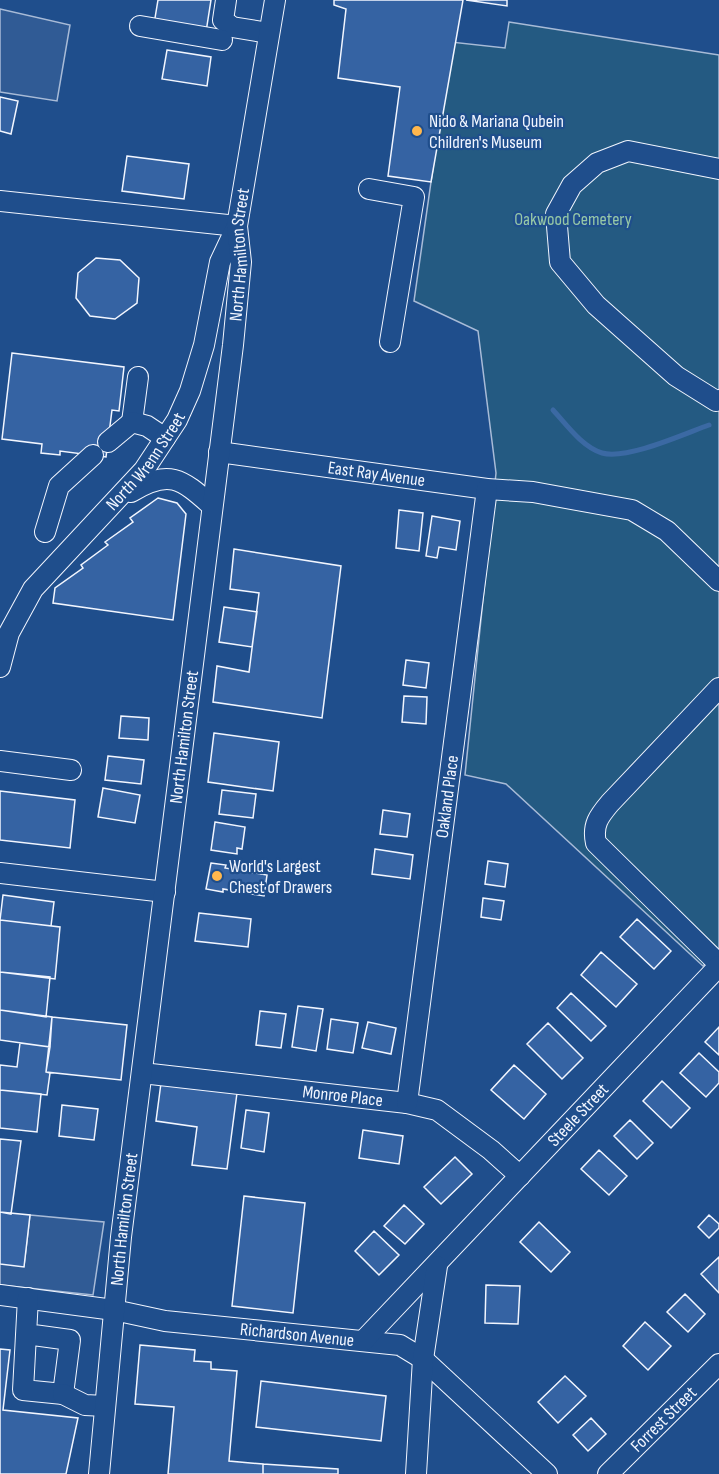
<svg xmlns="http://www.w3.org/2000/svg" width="719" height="1474" viewBox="0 0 719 1474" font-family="'Sofia Sans Condensed',sans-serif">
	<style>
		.green { fill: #245a82; stroke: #a8bbd7; stroke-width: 1.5 }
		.parking { fill: #305b95; stroke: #a8bbd7; stroke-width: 1.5 }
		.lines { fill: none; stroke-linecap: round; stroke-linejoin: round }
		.stream { stroke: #3b69a3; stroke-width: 5 }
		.building { fill: #3563a3; stroke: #f2f6ff; stroke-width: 1.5 }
		.minor-casing { stroke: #f2f6ff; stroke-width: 22 }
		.minor { stroke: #1f4e8c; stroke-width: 20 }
		.poi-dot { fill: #ffb74d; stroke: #1f4e8c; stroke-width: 2 }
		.labels { text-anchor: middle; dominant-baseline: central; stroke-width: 4.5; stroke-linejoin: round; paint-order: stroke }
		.poi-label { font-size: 18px; fill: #f2f6ff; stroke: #1f4e8c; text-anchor: start }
		.park-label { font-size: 18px; fill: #97c8a6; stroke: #1f4e8c }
		.street-label { font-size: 18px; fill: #f2f6ff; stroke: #1f4e8c }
	</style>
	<rect width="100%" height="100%" fill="#1f4e8c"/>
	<path class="green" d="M509,22L719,55V949L703,966L506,784L465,775L496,473L478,331L414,301L451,42L505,48Z"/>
	<path class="parking" d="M0,9L70,25L57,101L0,92Z
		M30,1215L104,1222L93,1295L0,1285V1263L24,1266Z"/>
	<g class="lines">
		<path class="stream" d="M553,410C566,424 582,447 602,453C627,460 684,434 709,425"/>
	</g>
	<path class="building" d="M158,0H211L206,32L154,24Z
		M334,0H463L431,182L388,176L400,87L338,78L346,9L334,5Z
		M466,0H507V6Z
		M167,50L211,57L207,86L162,79Z
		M0,97L18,101L11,134L0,131Z
		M127,156L189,164L184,199L122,191Z
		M96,258L120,260L139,278L137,303L115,319L90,316L76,298L78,273Z
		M12,353L124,367L119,411L112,410L106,457L60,451V455L41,453L42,444L2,439Z
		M158,498L177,503L186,514L173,620L53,603L55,588L83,568L81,565L108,545L105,542L133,522L130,518Z
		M399,510L423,513L419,551L396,548Z
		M432,516L460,521L456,550L439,547L437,558L426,556Z
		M234,549L341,566L322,718L213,702L217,666L249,672L259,593L230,589Z
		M224,607L257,612L252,647L219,642Z
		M406,660L429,663L426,688L403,685Z
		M404,696L427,697L426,724L402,722Z
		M121,716L149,718L148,740L119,738Z
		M214,733L279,742L273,791L208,782Z
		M108,756L144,760L141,784L105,780Z
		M103,788L140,795L135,823L98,817Z
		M222,790L256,794L253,818L219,814Z
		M0,791L75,800L70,848L0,840Z
		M383,810L410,814L407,837L380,834Z
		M215,822L245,827L242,849L237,848V854L211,850Z
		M375,849L413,855L410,879L372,874Z
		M488,861L508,864L505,887L485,884Z
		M211,863L226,865L225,868L267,875L264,896L223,889V892L206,889Z
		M3,895L54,902L51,926L0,920Z
		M483,898L504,901L501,920L481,917Z
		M199,913L251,919L248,947L195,941Z
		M637,919L671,951L654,969L620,937Z
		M0,920L60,927L55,979L0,972Z
		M601,952L637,984L616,1007L581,975Z
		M0,972L50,977L46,1017L0,1010Z
		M571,993L606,1026L591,1041L557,1008Z
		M298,1006L323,1009L316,1051L292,1047Z
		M0,1010L52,1017L50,1047L0,1040Z
		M260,1011L286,1014L281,1048L256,1045Z
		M52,1017L127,1025L121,1080L46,1072Z
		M331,1019L358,1023L353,1053L327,1049Z
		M368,1022L396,1028L391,1054L362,1048Z
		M548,1023L583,1058L562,1079L527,1044Z
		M719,1027V1055L705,1042Z
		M20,1043L50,1047L46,1072L50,1073L47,1095L0,1090V1065L17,1067Z
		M699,1053L719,1072V1083L706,1097L680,1073Z
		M514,1065L546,1094L524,1119L491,1090Z
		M662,1081L690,1108L671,1128L643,1101Z
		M161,1083L237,1093L227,1169L192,1165L197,1127L156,1121Z
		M0,1090L41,1094L37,1132L0,1128Z
		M62,1105L98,1109L94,1140L59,1136Z
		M246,1110L269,1113L264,1152L241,1148Z
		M630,1120L653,1143L637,1159L614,1136Z
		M363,1130L403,1136L399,1164L359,1158Z
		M0,1139L21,1141L11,1214L0,1212Z
		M599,1150L627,1176L609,1195L581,1169Z
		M455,1157L472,1174L441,1204L424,1187Z
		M244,1196L305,1203L293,1313L232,1306Z
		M404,1205L424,1224L405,1244L384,1226Z
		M0,1212L30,1215L24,1267L0,1264Z
		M709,1215L719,1224V1228L709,1238L698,1227Z
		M539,1222L570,1252L551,1272L520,1242Z
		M374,1231L399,1255L379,1275L355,1251Z
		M719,1257V1293L701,1274Z
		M486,1285L520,1286L518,1324L485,1323Z
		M685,1294L705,1314L688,1332L667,1312Z
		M645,1322L671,1346L648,1370L623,1346Z
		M140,1345L195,1350L194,1361L211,1362V1369L237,1371L229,1461L263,1464V1474H168L174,1407L135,1404Z
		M0,1349L10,1350L3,1410L78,1418L66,1474H0Z
		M565,1376L586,1396L558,1423L538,1402Z
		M261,1381L386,1396L381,1441L256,1427Z
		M591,1418L606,1434L588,1451L573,1435Z
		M263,1464L338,1469V1474H263Z"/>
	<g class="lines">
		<defs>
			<g id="minor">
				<path d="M226,0L223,20L232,27L269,33"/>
				<path d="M140,26L222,40"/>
				<path d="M719,169L628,151L597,163L572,185L556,214L560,262L596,305L676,376L716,401L719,400"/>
				<path d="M369,189L414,197L390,342"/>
				<path d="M0,201L237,226"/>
				<path d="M132,422L138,377"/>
				<path d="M108,442L132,422L147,426L165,438"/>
				<path id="s1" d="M219,452L487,489L533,492L632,510L667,531L719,581"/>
				<path d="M131,492C169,469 181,478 212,506"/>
				<path d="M45,532L59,486L93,455"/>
				<path id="s2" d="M0,667L9,633L33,589L144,470L177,420L190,391L204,345L220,262L237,226"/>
				<path d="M719,688L610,803C599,816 592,825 596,843L719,964"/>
				<path d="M0,761L71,770"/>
				<path d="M0,873L165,892"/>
				<path id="s3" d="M142,1073L407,1103L437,1110L491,1150L520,1176"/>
				<path id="s4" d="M407,1103L487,489"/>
				<path id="s5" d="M0,1295L114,1310L165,1321L400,1345L423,1359L547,1474"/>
				<path d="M26,1334L70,1340L63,1394L23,1390L28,1298"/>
				<path id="s6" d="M363,1341L719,966"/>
				<path d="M63,1394L85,1405L105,1406"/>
				<path id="s7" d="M99,1474L121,1237L233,345L241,262L237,226L275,0"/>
				<path d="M416,1474L423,1359L437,1266"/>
				<path id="s8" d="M608,1474L719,1364"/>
			</g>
		</defs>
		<use href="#minor" class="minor-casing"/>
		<use href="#minor" class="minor"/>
	</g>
	<g class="poi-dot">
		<circle cx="417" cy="131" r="6"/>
		<circle cx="217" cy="876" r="6"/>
	</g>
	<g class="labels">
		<g class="poi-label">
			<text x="429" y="121">Nido &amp; Mariana Qubein<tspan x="429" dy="21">Children's Museum</tspan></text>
			<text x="229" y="866">World's Largest<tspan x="229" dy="21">Chest of Drawers</tspan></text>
		</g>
		<g class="park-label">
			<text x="573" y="219">Oakwood Cemetery</text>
		</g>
		<g class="street-label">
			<text stroke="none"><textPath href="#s7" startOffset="1228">North Hamilton Street</textPath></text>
			<text stroke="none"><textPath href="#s2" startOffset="256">North Wrenn Street</textPath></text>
			<text stroke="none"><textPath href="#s1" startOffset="159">East Ray Avenue</textPath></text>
			<text stroke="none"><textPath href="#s7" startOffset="742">North Hamilton Street</textPath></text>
			<text stroke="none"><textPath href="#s4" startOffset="309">Oakland Place</textPath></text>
			<text stroke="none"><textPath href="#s3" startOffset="202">Monroe Place</textPath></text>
			<text stroke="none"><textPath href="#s6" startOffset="312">Steele Street</textPath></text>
			<text stroke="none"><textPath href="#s7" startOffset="256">North Hamilton Street</textPath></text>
			<text stroke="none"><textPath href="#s5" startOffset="300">Richardson Avenue</textPath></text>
			<text stroke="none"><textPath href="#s8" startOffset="78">Forrest Street</textPath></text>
		</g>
	</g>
</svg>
